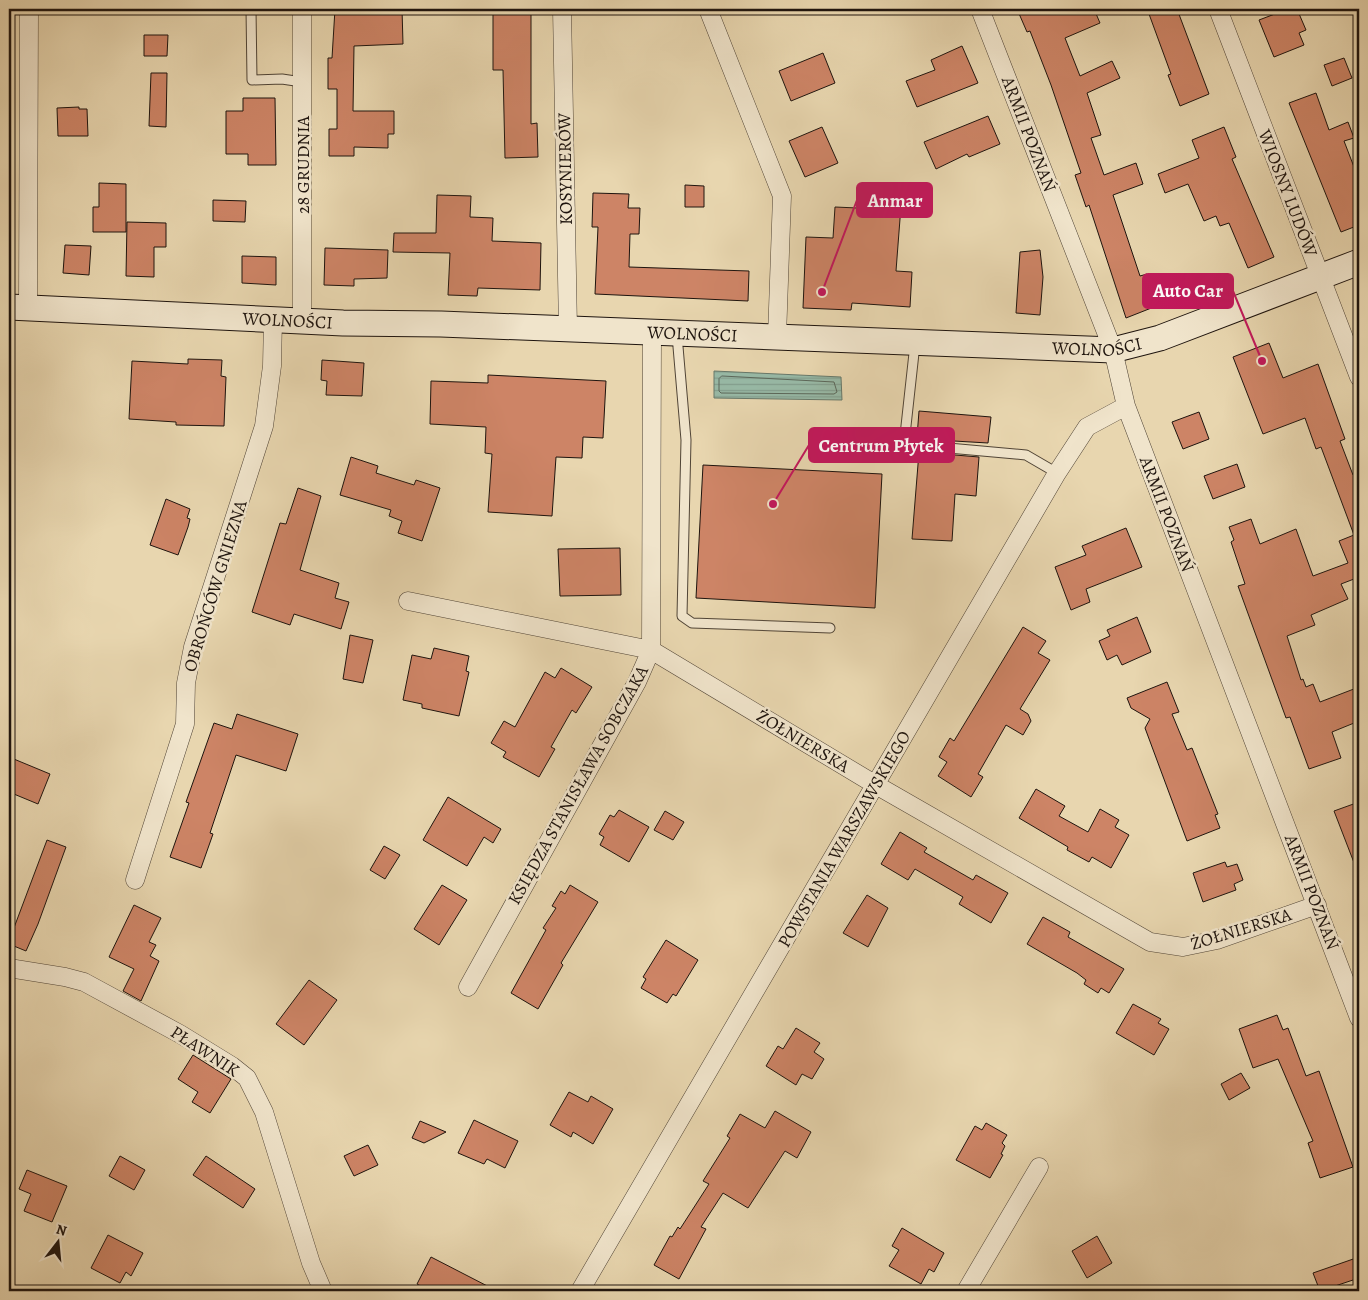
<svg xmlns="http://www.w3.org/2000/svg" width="1368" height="1300" viewBox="0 0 1368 1300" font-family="Alegreya,serif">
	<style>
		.water { fill: url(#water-rules); stroke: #67786a }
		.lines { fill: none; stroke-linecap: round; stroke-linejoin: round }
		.shore { stroke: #5b675a; stroke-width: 1 }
		.building { fill: #cd8466; stroke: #1e140e }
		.lane-casing { stroke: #504436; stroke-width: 11 }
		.street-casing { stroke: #504436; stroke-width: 19 }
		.secondary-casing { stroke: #1e140e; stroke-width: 27 }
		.lane { stroke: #f0e4cb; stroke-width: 9 }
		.street { stroke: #f0e4cb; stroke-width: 18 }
		.secondary { stroke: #f0e4cb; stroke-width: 25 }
		.labels { text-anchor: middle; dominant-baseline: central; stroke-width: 5; stroke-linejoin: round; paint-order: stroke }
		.street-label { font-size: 18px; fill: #1e140e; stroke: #f0e4cb }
		.leader { fill: none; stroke: #c2185b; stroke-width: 2 }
		.callout-dot { fill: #c2185b; stroke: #f0e4cb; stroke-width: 2 }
		.callout { fill: #c2185b; stroke: #c2185b; stroke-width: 2 }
		.callout-label { font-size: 19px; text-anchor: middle; font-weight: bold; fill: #fff }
	</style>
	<defs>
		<pattern id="water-rules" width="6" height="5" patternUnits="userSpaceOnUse" patternTransform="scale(1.25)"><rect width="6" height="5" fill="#98baa7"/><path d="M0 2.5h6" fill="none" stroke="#839f8f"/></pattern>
	</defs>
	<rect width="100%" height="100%" fill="#e8d6af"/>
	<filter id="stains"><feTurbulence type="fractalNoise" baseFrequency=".004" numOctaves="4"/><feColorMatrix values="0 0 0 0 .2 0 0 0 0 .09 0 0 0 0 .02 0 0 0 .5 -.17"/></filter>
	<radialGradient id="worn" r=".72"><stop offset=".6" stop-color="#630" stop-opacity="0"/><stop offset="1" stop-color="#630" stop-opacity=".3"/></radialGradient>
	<path class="water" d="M714,371L841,377L842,400L714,398Z"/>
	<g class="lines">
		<path class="shore" d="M722,376L834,382L837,392L834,394L721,393L719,391V379Z"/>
	</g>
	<path class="building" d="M335,9H402L403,44L354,46L353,111H394V134H388V148L354,147V156H329V129H337V89H328V58H332Z
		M493,9H531V124L537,123L538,157L505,158L503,70H493Z
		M1017,9H1094L1100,23L1065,38L1080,76L1112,61L1120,78L1087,93L1101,135L1091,138L1104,175L1136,163L1143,184L1113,195L1140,276L1147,274L1159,305L1126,318L1089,205L1086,207L1075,175L1081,173L1051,85L1030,31L1027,32Z
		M1162,9H1177L1209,94L1180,106L1168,75L1171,74L1149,14Z
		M1288,9H1297L1306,30L1299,33L1304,45L1274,57L1259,20Z
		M144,35H168L167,56H144Z
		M962,46L978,83L917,107L906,81L935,70L931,60Z
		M823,53L835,83L791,101L779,71Z
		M1344,58L1352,78L1332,86L1324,65Z
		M151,73H167L166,127L149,126Z
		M1316,93L1329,130L1348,122L1354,138L1344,141L1359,180V225L1341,232L1289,103Z
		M243,98H275L276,165H248V154H226V111H243Z
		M79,107V109H87L88,136H58L57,108Z
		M988,116L1000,144L969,157L967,154L936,169L924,142Z
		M822,127L838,163L805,177L789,141Z
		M1224,127L1236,157L1232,159L1274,257L1248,268L1229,223L1220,226L1216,216L1204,221L1188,184L1165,193L1158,174L1199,158L1192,140Z
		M99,183L126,184V232H93V207H99Z
		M685,185L704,186V207H685Z
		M593,193L629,194L628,208H640L639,234H630L629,267L749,271L748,301L595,294L598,227H592Z
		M437,195L471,196L470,217L493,218L492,241L541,243L540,290L478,288L477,296L448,295L450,253L393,252L394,233H436Z
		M213,200L246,201L245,222L213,221Z
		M880,205L901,206L896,271L912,272L910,307L852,303L851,310L803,308L806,237L833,238L835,207L880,209Z
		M127,222L166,223V247H154V277L126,276Z
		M65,245L91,246L89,275L63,273Z
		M325,248L388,250L387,278L354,279V286L324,285Z
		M1040,250L1043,277L1040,315L1016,313L1020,252Z
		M242,256L276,257V285L242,283Z
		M1269,343L1283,378L1318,364L1345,439L1340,441L1353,475L1359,472V589L1354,579L1341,584L1348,599L1311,615L1315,625L1287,636L1301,680L1303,679L1306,687L1313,684L1320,702L1359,687V721L1332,732L1341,758L1309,769L1290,717L1286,718L1238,586L1245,584L1231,542L1234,540L1229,527L1251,519L1260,544L1296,529L1313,576L1348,563L1339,541L1354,535L1321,447L1316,449L1305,418L1263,434L1233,357Z
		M188,359L222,360L221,376L226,377L224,426L176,425V422L129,419L132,361L188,364Z
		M322,360L364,363L362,396L326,395L327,381L321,380Z
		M488,375L606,381L603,438L583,437L582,458L556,457L552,516L488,512L492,454L485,453L486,427L430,424L431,381L488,383Z
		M919,411L991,417L988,443L920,439L917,437Z
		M1199,412L1209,439L1183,449L1172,422Z
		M919,452L979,457L976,496L955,494L952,541L912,539Z
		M351,457L378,466L376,473L414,485L416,480L440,488L422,541L398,533L402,521L389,516L391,510L340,495Z
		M1237,464L1245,487L1213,499L1204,476Z
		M703,465L882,474L875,608L696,598Z
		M298,488L321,496L300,570L339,583L335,598L349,602L341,629L294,614L290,625L252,612L280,523L286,524Z
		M166,499L190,509L187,518L190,519L188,527L178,555L150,545Z
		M1126,528L1142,567L1086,589L1090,602L1071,610L1055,567L1086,555L1082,546Z
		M620,548L621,595L560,596L558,549Z
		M1137,617L1151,652L1122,665L1117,655L1107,660L1099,641L1110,636L1107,630Z
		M1023,627L1046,641L1038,653L1050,660L1020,709L1028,714L1031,721L1023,735L1006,725L978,774L983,777L971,797L938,776L947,762L939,757L950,738L954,741Z
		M350,635L373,640L363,683L343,679Z
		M434,648L469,656L466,671L469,672L459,716L422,708V704L403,700L412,655L431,659Z
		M561,668L592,687L576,713L572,710L551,747L555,749L539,777L503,757L506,752L491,743L504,721L515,727L545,672L555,678Z
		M1167,682L1179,712L1172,714L1187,750L1192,748L1218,814L1215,815L1220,828L1187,841L1145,728L1150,719L1131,708L1127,698Z
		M237,714L298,734L286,771L236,755L210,833L213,834L201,868L170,857L189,803L186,802L214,723L232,729Z
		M9,757L50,774L38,804L9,792Z
		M1036,789L1065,806L1059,816L1088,832L1100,809L1119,820L1115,827L1129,835L1111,868L1092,857L1089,862L1067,850L1068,847L1019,818Z
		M448,797L501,829L493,843L484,837L467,866L423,840Z
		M1359,802V872L1358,873L1334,811Z
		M619,810L649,827L629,862L600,845L604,837L599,834L610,815L614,817Z
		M665,811L684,822L673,840L654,830Z
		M900,832L927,848L924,852L973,880L976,875L1008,893L991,923L959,904L963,897L915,869L908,880L881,864Z
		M47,840L66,847L38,924L26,951L9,944V941Z
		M384,846L400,855L385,879L370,870Z
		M1225,862L1227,867L1237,864L1243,880L1234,884L1236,890L1203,902L1193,873Z
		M442,885L467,900L439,945L414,929Z
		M570,885L598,902L561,963L563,965L538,1009L511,993L546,930L543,928L556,908L552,906L561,891L565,894Z
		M867,895L888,908L868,947L843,933Z
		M134,905L161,918L149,942L156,945L150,956L159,961L141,1001L123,991L134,969L109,957Z
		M1043,917L1070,932L1068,937L1124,969L1109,993L1101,988L1098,993L1084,984L1086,980L1077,973L1027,944Z
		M666,940L698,960L676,996L673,994L667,1003L641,988L646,979L643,977Z
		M309,980L337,1000L304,1045L276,1024Z
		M1133,1004L1161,1019L1158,1023L1169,1029L1154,1055L1116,1033Z
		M1277,1015L1283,1030L1288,1028L1306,1076L1319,1071L1353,1167L1320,1178L1308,1143L1313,1141L1278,1059L1253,1068L1239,1029Z
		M796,1028L820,1043L814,1052L824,1059L812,1079L802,1074L796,1085L766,1066L778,1046L783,1049Z
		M193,1055L231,1079L210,1113L192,1102L198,1092L178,1079Z
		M1241,1073L1250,1088L1229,1100L1221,1084Z
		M569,1092L588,1102L591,1096L613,1109L593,1144L573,1132L571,1137L550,1125Z
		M775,1111L811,1132L797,1158L785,1151L748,1208L723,1193L701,1227L706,1229L679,1279L654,1265L670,1236L672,1237L678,1227L680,1229L709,1184L703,1181L730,1138L727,1136L740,1114L765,1128Z
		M474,1120L518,1141L505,1168L487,1159L484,1164L458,1153Z
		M420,1121L446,1132L424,1143L412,1138Z
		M986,1123L1007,1135L1002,1143L1005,1146L1001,1154L1003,1155L990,1178L956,1160L975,1126L982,1130Z
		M368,1145L378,1165L354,1176L344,1156Z
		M120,1156L145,1170L134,1190L109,1176Z
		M206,1156L255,1189L243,1208L193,1175Z
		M27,1170L67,1186L52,1222L24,1211L31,1194L19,1189Z
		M902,1228L944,1253L934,1272L929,1269L921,1284L889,1266L899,1250L892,1246Z
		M108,1235L143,1253L131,1276L126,1272L120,1283L91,1268Z
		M1097,1236L1112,1263L1087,1278L1072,1251Z
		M431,1257L497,1291H430L417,1284Z
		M1359,1257V1278L1320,1291L1313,1273Z"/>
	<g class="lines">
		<defs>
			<path id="lane" d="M251,9L252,80L282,79L302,82
				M677,335L686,440L682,616L692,623L830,628
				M915,344L904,444L1026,455L1057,473"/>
			<path id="street" d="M562,9L568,329
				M708,9L782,196L777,337
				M980,9L1113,350L1126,406L1359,1018
				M1218,9L1359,377
				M28,308L29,9
				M302,320V9
				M408,601L651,650L876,785L1150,942L1183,947L1217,940L1317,905
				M135,880L185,724L186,683L193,647L264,426L272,366L273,319
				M9,968L65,977L84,982L180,1034L232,1066L247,1078L264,1112L311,1263L323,1291
				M468,987L637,682L651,650L652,334
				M580,1291L1057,473L1087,427L1126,406
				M966,1291L1039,1167"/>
			<g id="secondary">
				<path id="s1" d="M9,307L343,323L441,324L1113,350L1160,338L1359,262"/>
			</g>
		</defs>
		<use href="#lane" class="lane-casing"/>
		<use href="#street" class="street-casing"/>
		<use href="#secondary" class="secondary-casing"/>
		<use href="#lane" class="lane"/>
		<use href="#street" class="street"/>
		<use href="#secondary" class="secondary"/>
	</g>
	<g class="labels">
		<g class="street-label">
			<text transform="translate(1029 134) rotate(69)">ARMII POZNAŃ</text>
			<text transform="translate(303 165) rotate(-90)">28 GRUDNIA</text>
			<text transform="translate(565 169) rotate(-91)">KOSYNIERÓW</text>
			<text transform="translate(1288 193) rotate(69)">WIOSNY LUDÓW</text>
			<text stroke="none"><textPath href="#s1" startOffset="279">WOLNOŚCI</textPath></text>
			<text stroke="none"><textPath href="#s1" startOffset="684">WOLNOŚCI</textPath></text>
			<text stroke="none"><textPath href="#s1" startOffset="1089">WOLNOŚCI</textPath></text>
			<text transform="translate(1167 514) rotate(69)">ARMII POZNAŃ</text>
			<text transform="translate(215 586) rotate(-73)">OBROŃCÓW GNIEZNA</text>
			<text transform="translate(803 741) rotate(31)">ŻOŁNIERSKA</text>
			<text transform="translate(578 785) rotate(-61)">KSIĘDZA STANISŁAWA SOBCZAKA</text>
			<text transform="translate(844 839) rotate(-60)">POWSTANIA WARSZAWSKIEGO</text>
			<text transform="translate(1312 892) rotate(69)">ARMII POZNAŃ</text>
			<text transform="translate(1241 929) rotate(-17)">ŻOŁNIERSKA</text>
			<text transform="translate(205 1051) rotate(33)">PŁAWNIK</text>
		</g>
	</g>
	<path class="leader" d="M822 292L857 200M1262 361L1233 291M773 504L809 445"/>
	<g class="callout-dot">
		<circle cx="822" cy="292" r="5"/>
		<circle cx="1262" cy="361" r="5"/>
		<circle cx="773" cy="504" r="5"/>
	</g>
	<g class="callout">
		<rect x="857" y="183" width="75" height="34" rx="5"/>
		<rect x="1143" y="274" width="90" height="34" rx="5"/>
		<rect x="809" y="428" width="145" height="34" rx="5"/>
	</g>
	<g class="callout-label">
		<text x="895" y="207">Anmar</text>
		<text x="1188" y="297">Auto Car</text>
		<text x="881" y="452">Centrum Płytek</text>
	</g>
	<rect width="1368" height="1300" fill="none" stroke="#e8d6af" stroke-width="30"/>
	<rect x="10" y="10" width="1348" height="1280" fill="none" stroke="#1e140e" stroke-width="2.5"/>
	<rect x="15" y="15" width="1338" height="1270" fill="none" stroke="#1e140e"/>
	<g transform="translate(58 1242) rotate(16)" stroke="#f0e4cb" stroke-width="4" paint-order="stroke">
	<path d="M0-4L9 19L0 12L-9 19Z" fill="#1e140e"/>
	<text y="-8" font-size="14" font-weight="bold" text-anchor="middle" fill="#1e140e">N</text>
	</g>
	<rect width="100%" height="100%" filter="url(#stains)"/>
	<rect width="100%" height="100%" fill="url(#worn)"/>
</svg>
